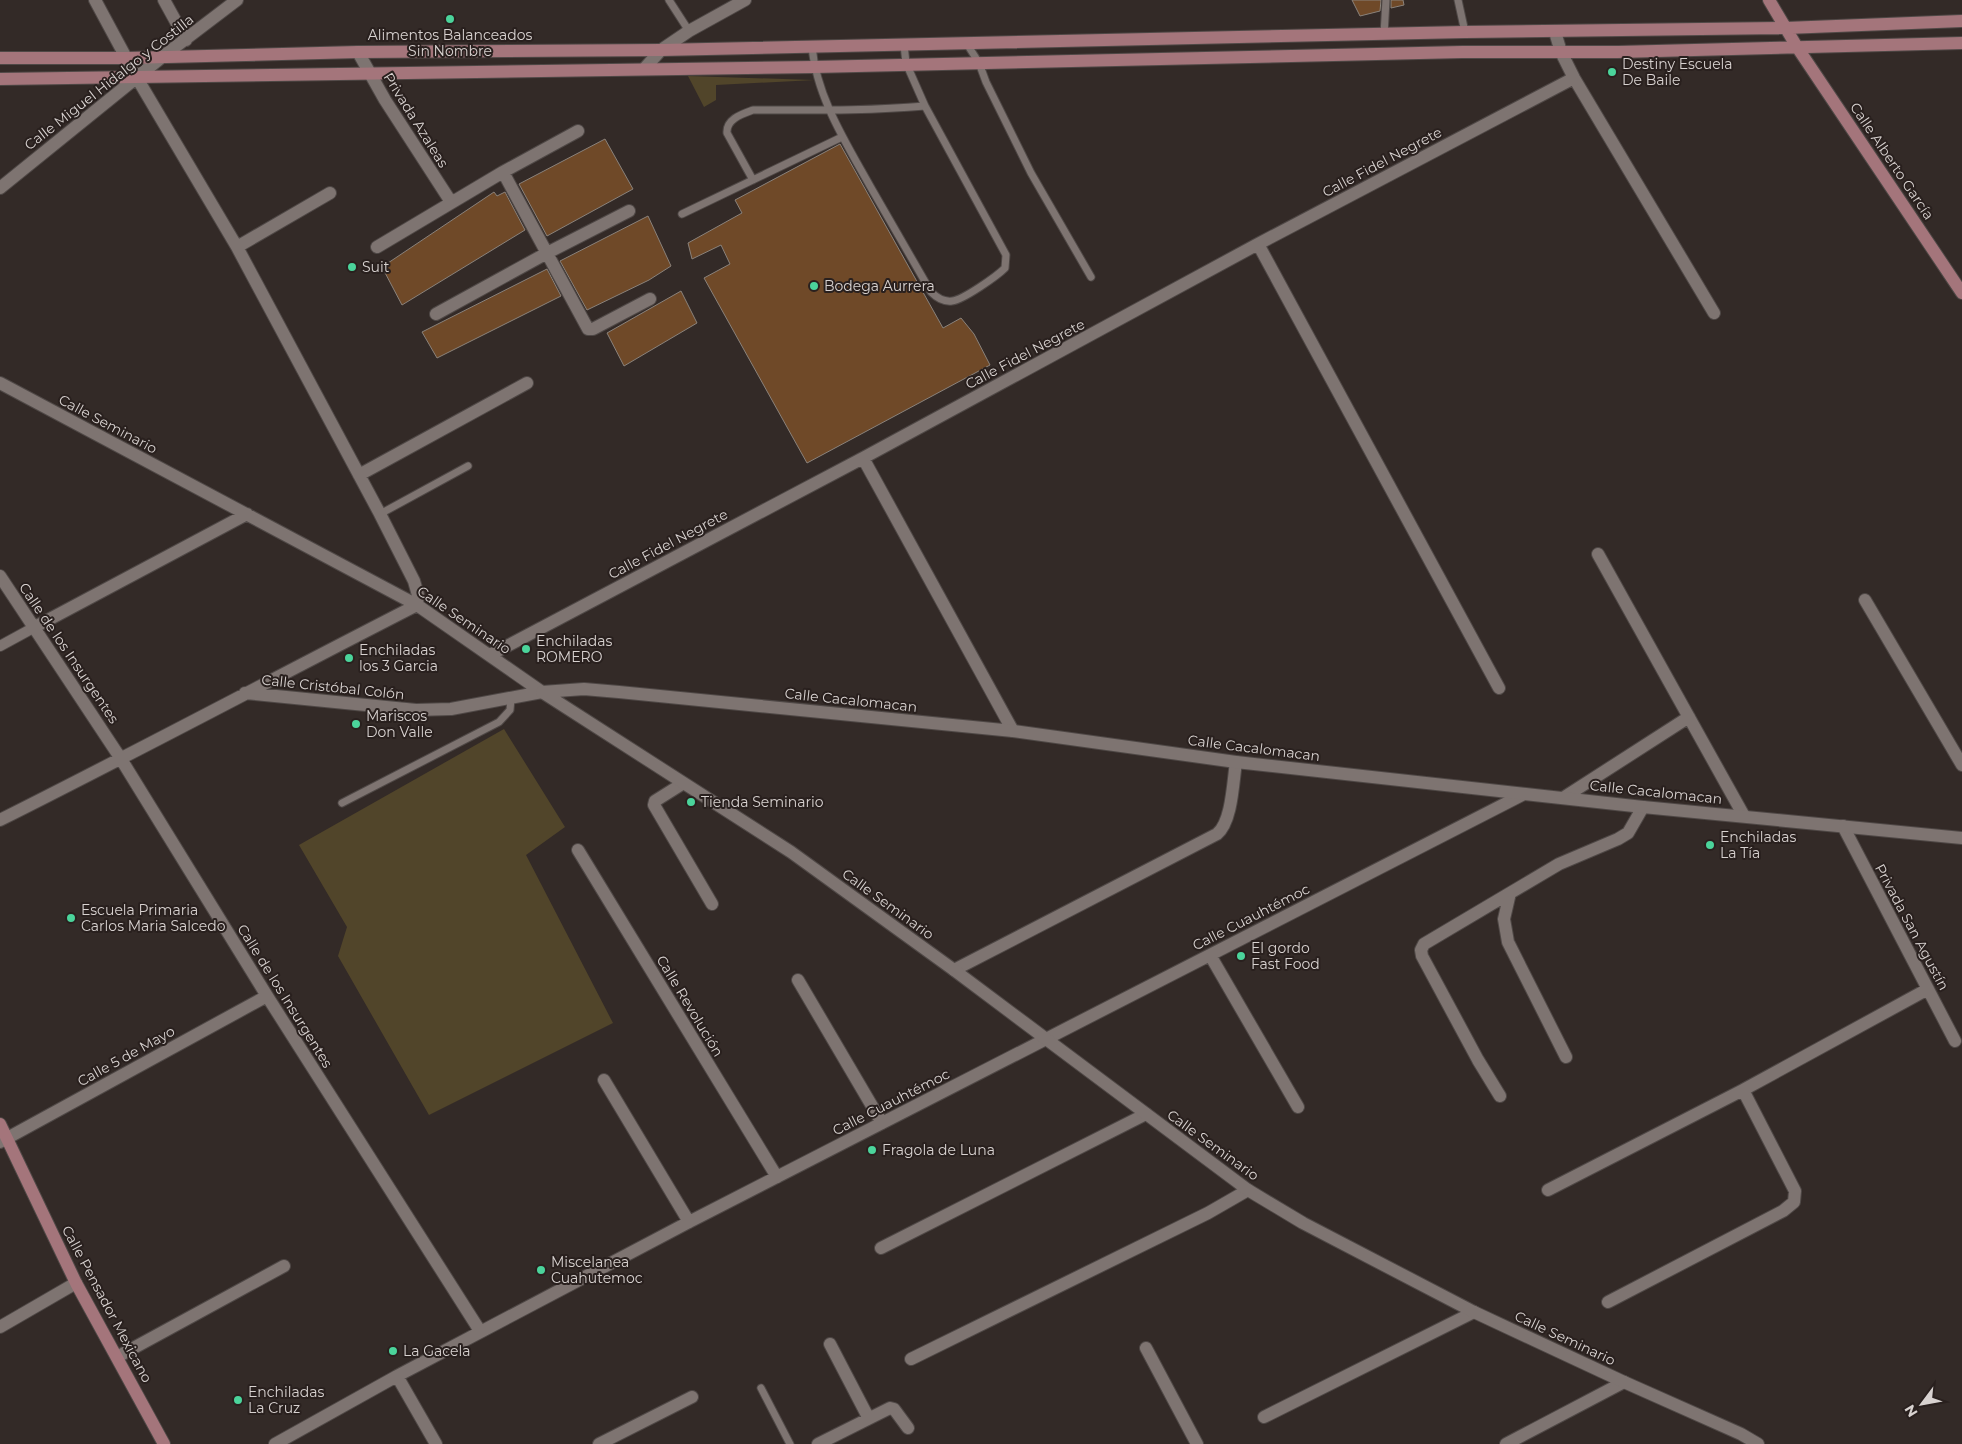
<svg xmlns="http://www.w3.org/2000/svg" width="1962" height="1444" viewBox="0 0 1962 1444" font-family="Montserrat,sans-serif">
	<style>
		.green { fill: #51452a }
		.building { fill: #6f4928; stroke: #8a827b }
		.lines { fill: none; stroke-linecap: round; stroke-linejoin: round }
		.service-casing { stroke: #4f4846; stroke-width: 9 }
		.pedestrian-casing { stroke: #4f4846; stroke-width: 12 }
		.minor-casing { stroke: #4f4846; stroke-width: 14 }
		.tertiary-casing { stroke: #4f4846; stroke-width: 14 }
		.secondary-casing { stroke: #4f4846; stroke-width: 14 }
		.service { stroke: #7e7471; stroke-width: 7 }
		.pedestrian { stroke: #7e7471; stroke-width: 10 }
		.minor { stroke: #7e7471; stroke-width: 12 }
		.tertiary { stroke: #7e7471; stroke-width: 12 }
		.secondary { stroke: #a4757b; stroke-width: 12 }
		.poi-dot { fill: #4bd49b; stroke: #29201e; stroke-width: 2 }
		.labels { text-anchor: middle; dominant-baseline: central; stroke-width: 4; stroke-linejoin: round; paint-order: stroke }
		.poi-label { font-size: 14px; fill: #d8d2d0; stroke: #29201e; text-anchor: start }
		.street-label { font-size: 14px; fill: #d8d2d0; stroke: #29201e }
	</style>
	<rect width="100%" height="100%" fill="#332a27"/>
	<path class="green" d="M688,76L813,80H815L716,85V100L704,107Z
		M504,729L565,827L526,855L613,1023L429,1115L338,956L347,927L299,845Z"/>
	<path class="building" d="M1352,0H1381L1380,11L1360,16Z
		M1391,0H1403L1404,5L1391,8Z
		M605,139L633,189L547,236L519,184Z
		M840,144L943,328L961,318L974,334L990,365L807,463L704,278L730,264L721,245L692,259L688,243L742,213L735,200Z
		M494,192L497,196L505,192L525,230L402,305L382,267Z
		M648,216L671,266L649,280L587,310L560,261Z
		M547,269L561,296L437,358L422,332Z
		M681,291L697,323L624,366L607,333Z"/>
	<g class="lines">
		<defs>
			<path id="service" d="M669,0L689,31
				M1458,0L1465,32
				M1384,35L1386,0
				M967,44L979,63L986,82L1031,173L1091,277
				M904,45L906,63L925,106
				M753,180L727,133C726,119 742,114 753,110C810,110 868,111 925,106L1006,255L1005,268C997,276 963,300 952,301C944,302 936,297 931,292C911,257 890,221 870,186C846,143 816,96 812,46
				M682,214L842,137
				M380,514L468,466
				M342,803L499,722L510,710L511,699
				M761,1388L790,1444"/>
			<path id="pedestrian" d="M0,646L33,628"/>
			<path id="minor" d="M95,0L137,78L237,247L380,514L414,581L418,595L417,605
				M164,0L186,40
				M1555,32L1561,52L1574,78L1714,313
				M358,52L385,100L451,202
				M644,69L661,50L689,31L745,0
				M503,172L578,131
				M0,188L162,57L237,0
				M1258,244L1499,688
				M237,247L330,193
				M377,247L503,172L588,329H593L650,299
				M436,314L547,253L629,211
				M0,383L417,605L542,692
				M863,458L1013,731
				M359,475L527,383
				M1598,554L1744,816
				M0,576L121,759L267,996L480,1331
				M1865,600L1962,765
				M33,628L247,514
				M490,655L863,458L1258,244L1574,78
				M245,693L416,710L451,709L542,692
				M682,784L655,801L654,805L712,904
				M1563,798L1689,717
				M0,820C140,750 278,676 417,605
				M1843,826L1955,1041
				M578,850L777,1177
				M1510,893L1504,919L1508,942L1566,1057
				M1210,955L1298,1107
				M954,970L1217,834C1232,822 1233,782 1236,762
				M798,980L882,1123
				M604,1080L689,1222
				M1500,1096L1478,1060L1422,956L1421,950L1424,944L1559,864L1618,839L1628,833L1643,807
				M0,1142L267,996
				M1548,1190L1743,1090L1928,989
				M881,1248L1146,1114
				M1608,1302L1783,1211L1794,1202L1795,1191L1743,1090
				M0,1327L76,1283
				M830,1344L868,1417
				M1146,1348L1197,1444
				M117,1357L284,1266
				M911,1359L1208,1213L1248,1190
				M397,1376L436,1444
				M1264,1417L1474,1312
				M275,1444L397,1376L689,1222L1524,794
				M599,1444L692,1397
				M818,1444L890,1408L894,1409L908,1428
				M1506,1444L1624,1382"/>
			<path id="tertiary" d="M542,692L791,852L954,970L1248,1190L1303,1223L1474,1312L1624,1382L1741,1434L1758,1444
				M542,692L584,689L619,692L1013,731L1236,762L1643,807L1962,838"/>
			<path id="secondary" d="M1769,0L1797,47L1962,293
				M0,58H127L358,52L661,50L1465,32L1786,28L1962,21
				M0,79L814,67L1462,52H1618L1962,43
				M0,1124L76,1283L164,1444"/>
		</defs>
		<use href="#service" class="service-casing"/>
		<use href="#pedestrian" class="pedestrian-casing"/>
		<use href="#minor" class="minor-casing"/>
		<use href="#tertiary" class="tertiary-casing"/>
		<use href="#secondary" class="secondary-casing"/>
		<use href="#service" class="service"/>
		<use href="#pedestrian" class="pedestrian"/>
		<use href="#minor" class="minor"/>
		<use href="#tertiary" class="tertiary"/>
		<use href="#secondary" class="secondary"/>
	</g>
	<g class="poi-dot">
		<circle cx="450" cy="19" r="5"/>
		<circle cx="1612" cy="72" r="5"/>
		<circle cx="352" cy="267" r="5"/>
		<circle cx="814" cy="286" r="5"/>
		<circle cx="526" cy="649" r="5"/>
		<circle cx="349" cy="658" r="5"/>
		<circle cx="356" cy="724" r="5"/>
		<circle cx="691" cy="802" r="5"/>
		<circle cx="1710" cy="845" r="5"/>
		<circle cx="71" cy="918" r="5"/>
		<circle cx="1241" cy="956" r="5"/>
		<circle cx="872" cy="1150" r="5"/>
		<circle cx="541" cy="1270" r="5"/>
		<circle cx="393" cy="1351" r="5"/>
		<circle cx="238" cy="1400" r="5"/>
	</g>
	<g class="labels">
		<g class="poi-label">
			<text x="450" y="35" text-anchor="middle">Alimentos Balanceados<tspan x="450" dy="16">Sin Nombre</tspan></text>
			<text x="1622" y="64">Destiny Escuela<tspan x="1622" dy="16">De Baile</tspan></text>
			<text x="362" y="267">Suit</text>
			<text x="824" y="286">Bodega Aurrera</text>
			<text x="536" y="641">Enchiladas<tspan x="536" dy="16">ROMERO</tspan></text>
			<text x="359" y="650">Enchiladas<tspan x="359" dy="16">los 3 Garcia</tspan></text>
			<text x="366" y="716">Mariscos<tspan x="366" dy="16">Don Valle</tspan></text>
			<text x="701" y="802">Tienda Seminario</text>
			<text x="1720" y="837">Enchiladas<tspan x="1720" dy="16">La Tía</tspan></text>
			<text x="81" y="910">Escuela Primaria<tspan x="81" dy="16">Carlos Maria Salcedo</tspan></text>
			<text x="1251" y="948">El gordo<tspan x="1251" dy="16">Fast Food</tspan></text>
			<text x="882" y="1150">Fragola de Luna</text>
			<text x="551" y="1262">Miscelanea<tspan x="551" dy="16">Cuahutemoc</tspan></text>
			<text x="403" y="1351">La Gacela</text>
			<text x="248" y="1392">Enchiladas<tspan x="248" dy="16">La Cruz</tspan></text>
		</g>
		<g class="street-label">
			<text transform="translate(109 82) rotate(-38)">Calle Miguel Hidalgo y Costilla</text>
			<text transform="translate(416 120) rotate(58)">Privada Azaleas</text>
			<text transform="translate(1892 161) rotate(56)">Calle Alberto García</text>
			<text transform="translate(1382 162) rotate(-28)">Calle Fidel Negrete</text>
			<text transform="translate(1025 354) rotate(-28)">Calle Fidel Negrete</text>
			<text transform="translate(108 424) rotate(28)">Calle Seminario</text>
			<text transform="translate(668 544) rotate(-28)">Calle Fidel Negrete</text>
			<text transform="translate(464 620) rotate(34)">Calle Seminario</text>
			<text transform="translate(69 653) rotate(56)">Calle de los Insurgentes</text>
			<text transform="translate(333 687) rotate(6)">Calle Cristóbal Colón</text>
			<text transform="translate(851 700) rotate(6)">Calle Cacalomacan</text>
			<text transform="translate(1254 748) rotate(7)">Calle Cacalomacan</text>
			<text transform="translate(1656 792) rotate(6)">Calle Cacalomacan</text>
			<text transform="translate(888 904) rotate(36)">Calle Seminario</text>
			<text transform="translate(1251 917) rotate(-27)">Calle Cuauhtémoc</text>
			<text transform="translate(1912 927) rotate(62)">Privada San Agustín</text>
			<text transform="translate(285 996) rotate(58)">Calle de los Insurgentes</text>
			<text transform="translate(690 1006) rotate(59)">Calle Revolución</text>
			<text transform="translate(126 1056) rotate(-29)">Calle 5 de Mayo</text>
			<text transform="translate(891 1102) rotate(-27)">Calle Cuauhtémoc</text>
			<text transform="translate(1213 1145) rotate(36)">Calle Seminario</text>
			<text transform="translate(107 1304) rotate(62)">Calle Pensador Mexicano</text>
			<text transform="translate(1565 1338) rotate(25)">Calle Seminario</text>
		</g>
	</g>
	<g transform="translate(1922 1404) rotate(238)" stroke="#29201e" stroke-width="4" paint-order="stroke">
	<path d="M0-4L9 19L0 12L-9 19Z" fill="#d8d2d0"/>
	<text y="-8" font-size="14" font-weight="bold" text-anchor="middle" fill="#d8d2d0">N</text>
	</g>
</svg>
